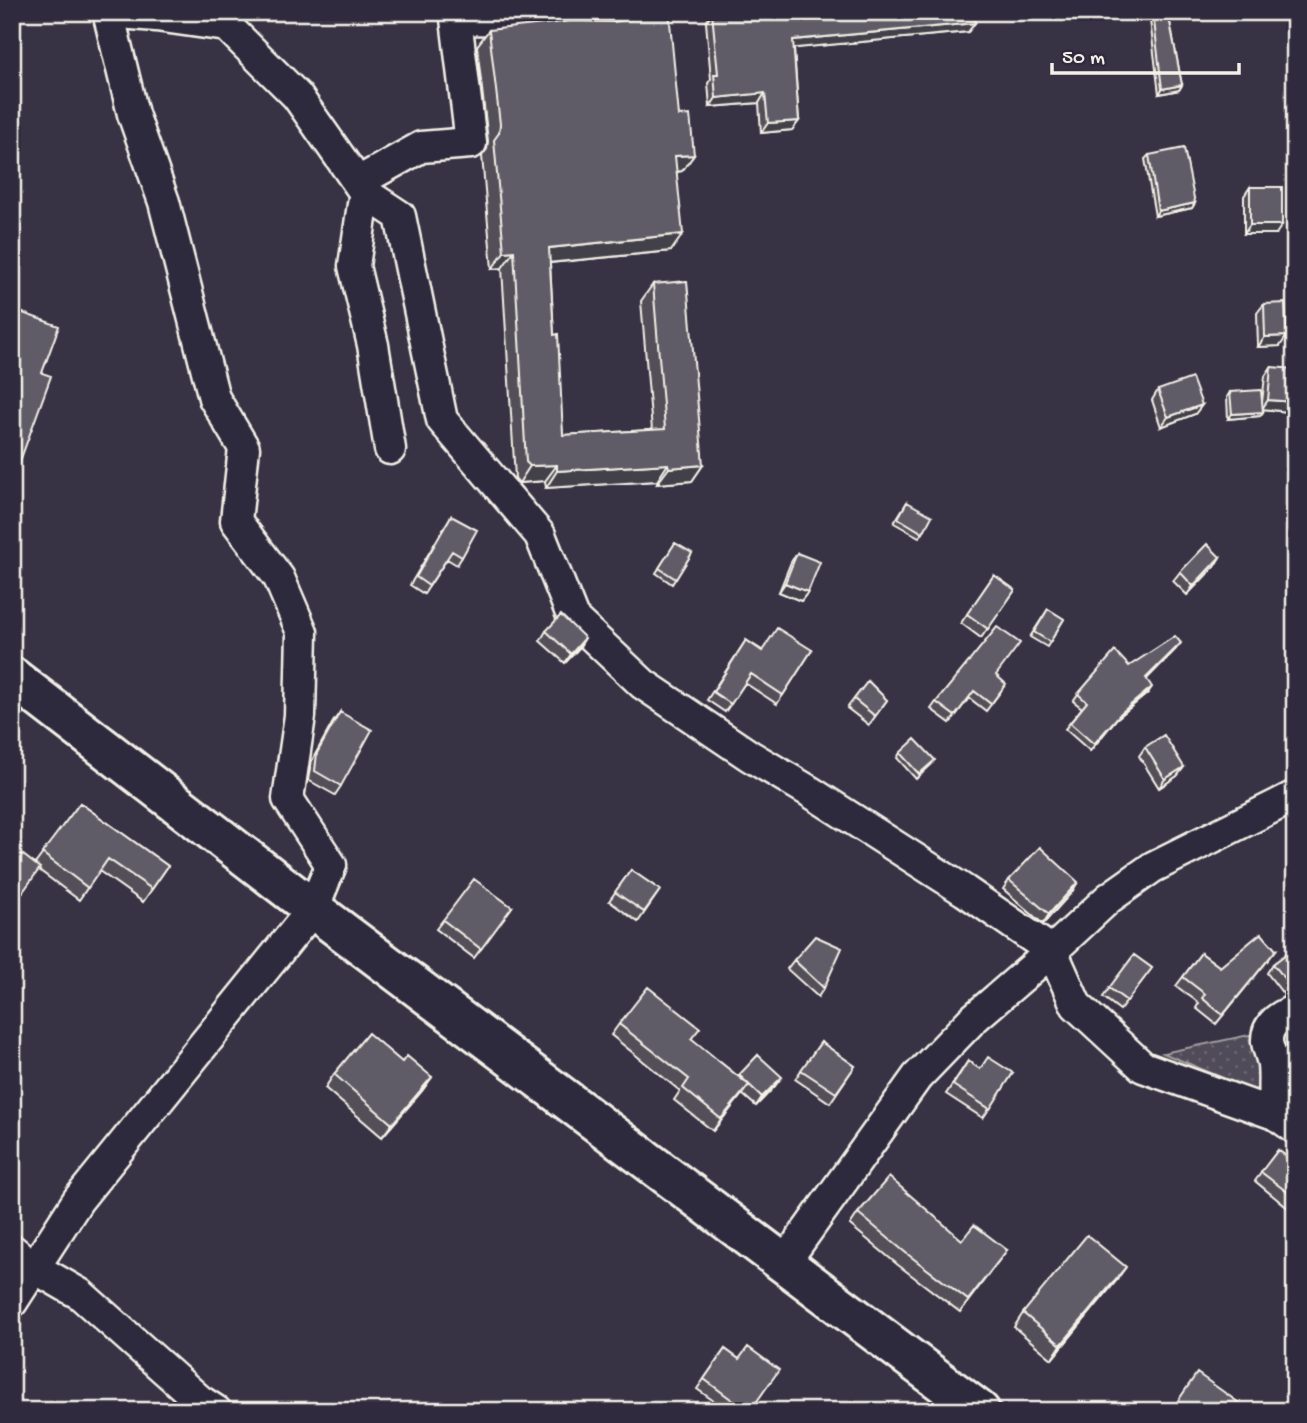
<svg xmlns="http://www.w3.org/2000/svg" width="1307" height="1423" viewBox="0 0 1307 1423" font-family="'Gochi Hand',sans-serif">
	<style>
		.grass { fill: url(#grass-dots); stroke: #a29ea0; stroke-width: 2 }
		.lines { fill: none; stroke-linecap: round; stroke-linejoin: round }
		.minor-casing { stroke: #f4f1e8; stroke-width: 35 }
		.major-casing { stroke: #f4f1e8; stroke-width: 44 }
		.minor { stroke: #2f2a3d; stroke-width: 30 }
		.major { stroke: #2f2a3d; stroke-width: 38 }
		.wall { fill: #524f59; stroke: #f4f1e8; stroke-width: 2 }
		.shaded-wall { fill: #424048; stroke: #f4f1e8; stroke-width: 2 }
		.building { fill: #5f5c67; stroke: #f4f1e8; stroke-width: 2 }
	</style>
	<defs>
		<pattern id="grass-dots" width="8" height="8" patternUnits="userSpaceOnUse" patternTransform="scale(1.75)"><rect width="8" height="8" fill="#504b59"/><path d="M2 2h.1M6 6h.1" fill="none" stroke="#6a6571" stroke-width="1.8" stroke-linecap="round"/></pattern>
	</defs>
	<rect width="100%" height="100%" fill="#373244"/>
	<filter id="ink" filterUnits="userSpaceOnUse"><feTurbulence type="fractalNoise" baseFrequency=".0143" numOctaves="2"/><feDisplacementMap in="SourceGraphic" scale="14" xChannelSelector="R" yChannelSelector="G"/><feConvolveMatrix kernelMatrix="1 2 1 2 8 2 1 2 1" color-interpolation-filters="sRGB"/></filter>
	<g filter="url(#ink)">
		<path class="grass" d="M1249,1035L1261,1040L1262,1094L1163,1053Z"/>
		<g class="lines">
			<defs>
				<path id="minor" d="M390,449L373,345L354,266L367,177L421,147L471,143L456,19L601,21L642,12
					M1277,1115C1271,1097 1275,1082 1273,1064C1272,1057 1268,1049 1267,1042C1266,1024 1280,1016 1295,1010
					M12,1250L33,1267L80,1294L199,1400L216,1411
					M784,1263L917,1077L972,1020L1052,951L1109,898L1153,867L1295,796
					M12,1302L78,1200L313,909L331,865L288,799L300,716L302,632L279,578L236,521L244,448L214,398L164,202L133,114L108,12L156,16L227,26L297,96L365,193L400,216L442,420L540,535L573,618L643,684L750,756L809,791L965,891L1052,951L1076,1005L1143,1067L1277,1115L1295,1128"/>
				<path id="major" d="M12,677L313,909L980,1411"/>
			</defs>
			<use href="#minor" class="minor-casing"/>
			<use href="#major" class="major-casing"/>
			<use href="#minor" class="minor"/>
			<use href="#major" class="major"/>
		</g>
		<path class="wall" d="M1149,12H1168L1182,85L1179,90L1159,94Z
			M712,13L975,23L968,32L794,48L799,121L792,130L761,133L759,103L710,107L708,83L711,79L706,22Z
			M489,30L679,116L694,155L682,171L677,172L671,251L550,263L554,335L563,435L652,430L641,301L653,284L703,465L692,481L657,484V481L546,488L545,481L519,483L515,478L502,268L492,269L482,156L487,149L488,141L477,46Z
			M1149,155L1195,203L1192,208L1155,216L1145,159Z
			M1250,187L1276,234H1244V196Z
			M1264,304L1280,346L1258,347L1257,313Z
			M1271,367L1294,402L1288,412L1263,409V412L1260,416L1228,419L1227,397L1230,392L1262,402L1265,376Z
			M1158,390L1202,405L1195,414L1161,427L1152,400Z
			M907,502L923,533L919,537L894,523Z
			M451,516L462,557L457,565L447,559L424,594L410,585Z
			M675,543L692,553L672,584L656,573Z
			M797,553L808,592L801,601L779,592L791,562Z
			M1220,557L1214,567L1187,595L1173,581L1180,572Z
			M994,575L1015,590L981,638L961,623Z
			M1048,609L1064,619L1047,647L1030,637Z
			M546,631L579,648L565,663L540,641Z
			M746,640L762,650H812L777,704L745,683L725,712L707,700Z
			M1176,649L1146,679L1148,693L1116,719L1090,751L1065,729L1082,708L1073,701L1078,694L1129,666Z
			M996,676L1001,691L986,711L969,698L950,723L931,709L936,702Z
			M868,681L887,700L869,725L847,708Z
			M340,712L341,786L335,795L308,780L311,762L333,722Z
			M1145,747L1184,767L1177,776L1159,788L1139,756Z
			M900,753L932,764L916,779L897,758Z
			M80,803L168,866L143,902L99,871L79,900L39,870L35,864Z
			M631,870L660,890L638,922L609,901Z
			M1009,880L1072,892L1043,924L1003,889Z
			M512,907L474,958L436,929L443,920Z
			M1295,949V992L1284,995L1267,973L1273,964Z
			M1276,950L1216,1024L1196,1008L1199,1003L1176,986L1201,953L1220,967Z
			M1134,955L1152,968L1120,1010L1103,997Z
			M794,960L824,988L818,997L787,969Z
			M619,1024L692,1039L738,1077L758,1055L775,1086L756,1106L742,1094L713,1131L674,1100L680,1091L611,1035Z
			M821,1042L855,1066L830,1103L795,1079Z
			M968,1061L979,1069L1013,1073L983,1118L946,1094Z
			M402,1062L432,1077L422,1091L382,1137L325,1088L334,1074Z
			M1278,1150L1295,1163V1202L1289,1209L1255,1181Z
			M858,1213L962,1240L1007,1250L960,1312L898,1265L850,1225Z
			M1116,1281L1052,1359L1014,1327L1023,1313Z
			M725,1349L739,1359L750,1411H728L697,1389Z"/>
		<path class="shaded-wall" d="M975,23L968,32L786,49L793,40Z
			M1182,85L1179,90L1159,94L1162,89Z
			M765,93L759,103L710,107L716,98Z
			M799,121L792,130L761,133L768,123Z
			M694,155L682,171L664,173L675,156Z
			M1195,203L1192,208L1155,216L1158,211Z
			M1250,225H1282L1276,234H1244Z
			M683,234L671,251L537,264L549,248Z
			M514,251L502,268L492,269L504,252Z
			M1287,336L1280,346L1258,347L1265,337Z
			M1268,400L1294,402L1288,412L1262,409Z
			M1202,405L1195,414L1161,427L1168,417Z
			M1263,412L1260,416L1228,419L1232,414Z
			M668,464L657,481L546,488L557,471Z
			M557,465L545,481L519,483L530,466Z
			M703,465L692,481L657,484L669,468Z
			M1220,557L1214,567L1187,595L1193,586Z
			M785,583L808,592L801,601L779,592Z
			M585,638L579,648L565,663L571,654Z
			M1181,643L1176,649L1141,685L1146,678Z
			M1152,687L1148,693L1116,719L1090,751L1121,713Z
			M1184,767L1177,776L1159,788L1165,779Z
			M1078,882L1072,892L1043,924L1049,914Z
			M1295,985V992L1284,995L1291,986Z
			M432,1077L422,1091L382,1137L392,1124Z
			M782,1077L775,1086L756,1106L762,1097Z
			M749,1085L740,1097L713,1131L721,1119Z
			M1126,1267L1116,1281L1052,1359L1061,1345Z"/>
		<path class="building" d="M669,12L679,116L690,115L694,155L675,156L683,234L549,248L554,335L558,334L563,435L665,429L653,284L687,281L703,465L669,468L668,464L557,471V465L530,466L526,462L514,251L504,252L494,140L499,133L500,124L489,30L572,21L613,22Z
			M718,12H974L975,23L793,40L799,121L768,123L765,93L716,98L714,74H718L712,13Z
			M1153,12H1168L1182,85L1162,89Z
			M1184,148L1195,203L1158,211L1149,155Z
			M1250,187H1282V225H1250Z
			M1285,303L1287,336L1265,337L1264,304Z
			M12,309L59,326L42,373L51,376L12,483V352L13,349H12Z
			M1271,367L1295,369L1294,402L1268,400Z
			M1192,378L1202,405L1168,417L1158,390Z
			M1261,390L1263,412L1232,414L1230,392Z
			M907,502L932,516L923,533L898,518Z
			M451,516L477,530L462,557L452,551L429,586L416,577Z
			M675,543L692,553L676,579L659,568Z
			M1207,544L1220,557L1193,586L1180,572Z
			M797,553L820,562L808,592L785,583Z
			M994,575L1015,590L988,629L967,614Z
			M1048,609L1064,619L1050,642L1034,632Z
			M561,615L585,638L571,654L546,631Z
			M997,627L1020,643L996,675L1006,684L991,704L974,691L955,716L936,702Z
			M777,628L812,650L783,695L751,674L731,704L713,692L746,640L762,651Z
			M1175,636L1181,643L1146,678L1152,687L1121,713L1094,744L1070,723L1087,702L1078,694L1115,651L1129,666Z
			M868,681L887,700L875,716L854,699Z
			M340,712L372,730L341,786L315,771L317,753Z
			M1164,735L1184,767L1165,779L1145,747Z
			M915,739L935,760L919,774L900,753Z
			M80,803L168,866L152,889L108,859L88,888L42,853Z
			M1040,847L1078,882L1049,914L1009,880Z
			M22,854L40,868L12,907V869Z
			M631,870L660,890L644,912L615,892Z
			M474,879L512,907L481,949L443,920Z
			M1261,933L1276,950L1223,1015L1202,998L1205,994L1183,977L1201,953L1220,967Z
			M815,936L842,948L824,988L794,960Z
			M1294,948L1295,949V985L1291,986L1273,964Z
			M1134,955L1152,968L1127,1001L1109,988Z
			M648,987L700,1028L691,1039L749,1085L721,1119L683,1088L689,1079L619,1024Z
			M368,1033L402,1062L407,1056L432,1077L392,1124L334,1074Z
			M821,1042L855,1066L836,1093L801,1070Z
			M758,1055L782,1077L762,1097L739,1075Z
			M988,1057L1013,1073L990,1109L953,1085L968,1061L980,1069Z
			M1278,1150L1295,1163V1198L1261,1172Z
			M889,1177L962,1240L974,1225L1007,1250L968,1300L906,1253L858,1213Z
			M1087,1235L1126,1267L1061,1345L1023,1313Z
			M748,1347L779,1370L750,1411H747L704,1379L725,1349L739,1359Z
			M1197,1373L1249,1410V1411H1171Z"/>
	</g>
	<rect width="1307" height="1423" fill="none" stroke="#2f2a3d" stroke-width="42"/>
	<rect x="21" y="21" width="1265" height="1381" fill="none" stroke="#f4f1e8" stroke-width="2.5" filter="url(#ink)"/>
	<path d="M1052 63v10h187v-10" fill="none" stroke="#f4f1e8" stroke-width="3.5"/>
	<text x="1062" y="63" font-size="21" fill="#f4f1e8" stroke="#2f2a3d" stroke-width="5" paint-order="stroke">50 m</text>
</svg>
